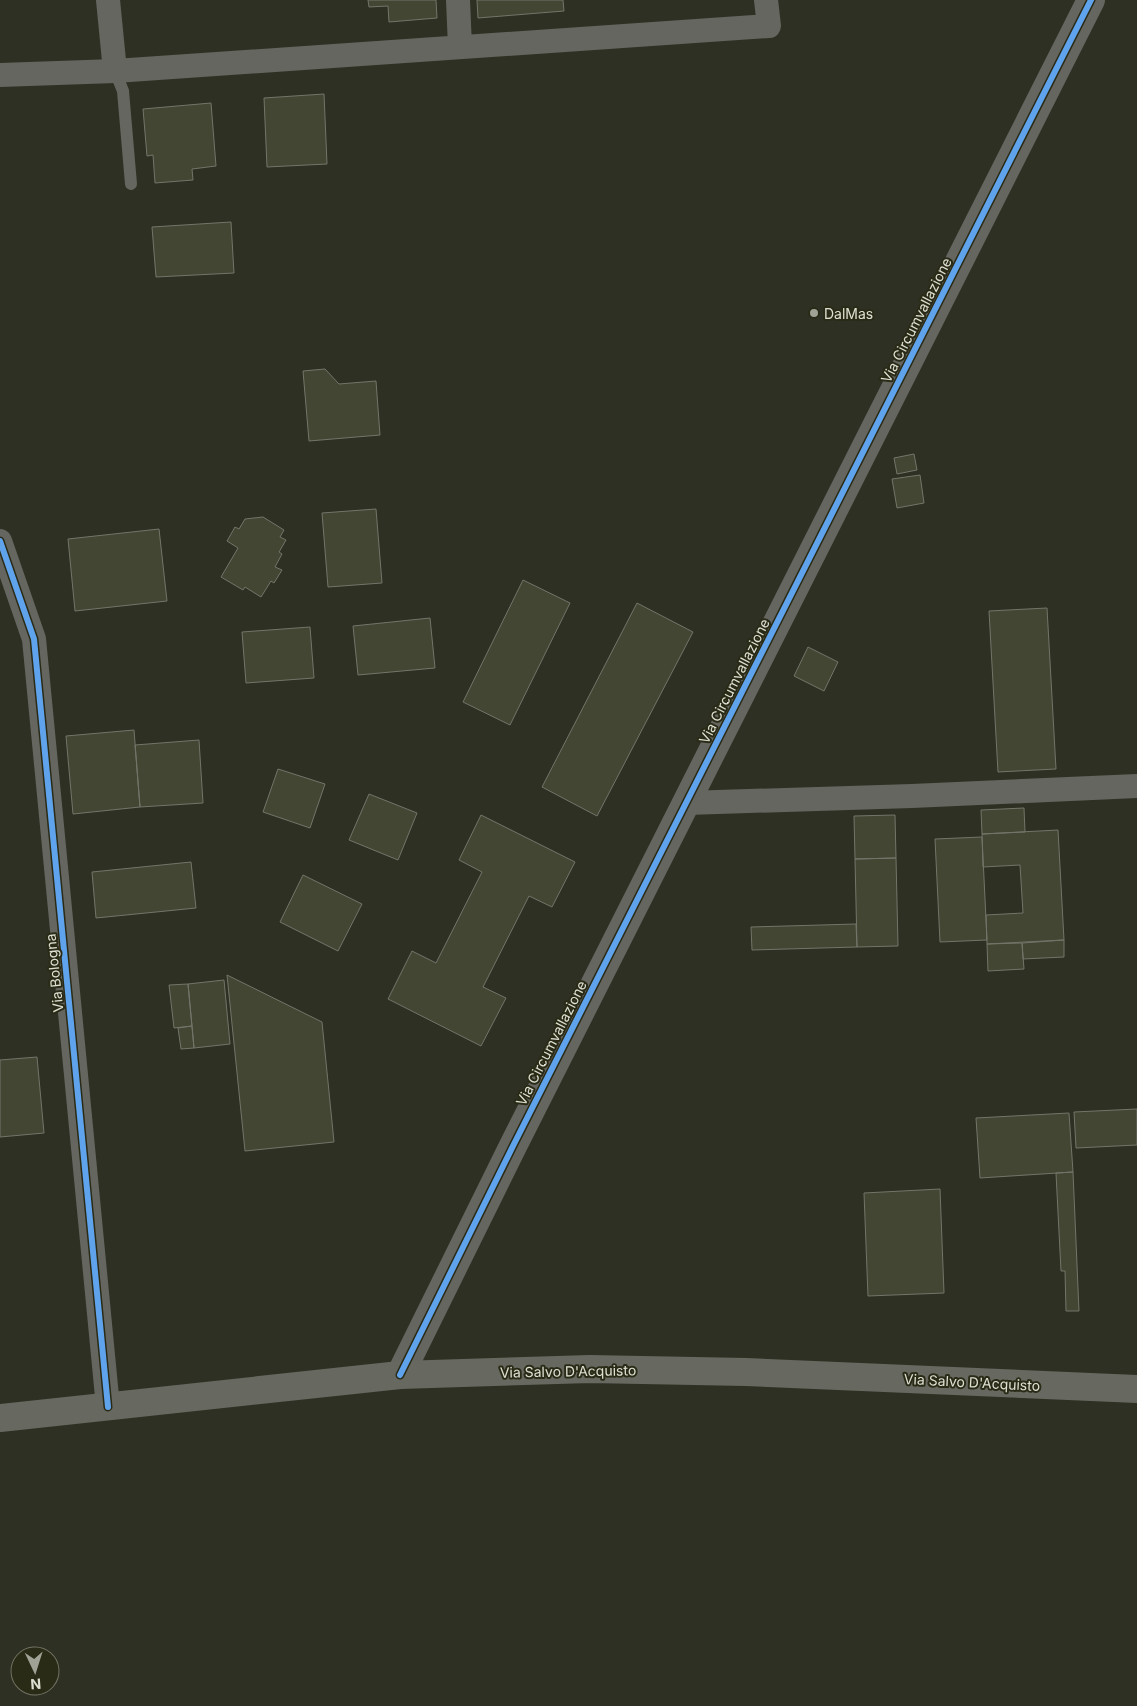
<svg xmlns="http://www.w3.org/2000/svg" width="1137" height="1706" viewBox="0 0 1137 1706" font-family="Inter,sans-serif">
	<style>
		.building { fill: #444634; stroke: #74756a }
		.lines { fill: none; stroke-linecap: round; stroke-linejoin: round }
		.service { stroke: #666660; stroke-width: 12 }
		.minor { stroke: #666660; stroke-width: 24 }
		.tertiary { stroke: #666660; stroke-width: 28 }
		.secondary { stroke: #676860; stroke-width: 28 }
		.cycleway-casing { stroke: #2a2b16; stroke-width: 9 }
		.cycleway { stroke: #60a3ed; stroke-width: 6 }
		.poi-dot { fill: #a1a296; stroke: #2a2b16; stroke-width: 2 }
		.labels { text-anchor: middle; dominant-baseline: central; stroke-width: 4; stroke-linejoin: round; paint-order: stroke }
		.poi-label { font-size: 14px; fill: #dee0d3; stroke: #2a2b16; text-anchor: start }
		.street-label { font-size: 14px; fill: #dee0d3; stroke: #2a2b16 }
	</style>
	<rect width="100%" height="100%" fill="#2f3024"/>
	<path class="building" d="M368,0H436L437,18L389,22L388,6L369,7Z
		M477,0H563L564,11L478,18Z
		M324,94L327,164L267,167L264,98Z
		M211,103L216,166L192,169L193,180L155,183L153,155L147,156L143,109Z
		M231,222L234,273L156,277L152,227Z
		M325,369L339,384L376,381L380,435L309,441L303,371Z
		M914,454L917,470L897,474L894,458Z
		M920,475L924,503L897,508L892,479Z
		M376,509L382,583L328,587L322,513Z
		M263,517L284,530L280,537L286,540L279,552L282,554L275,567L282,570L274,583L271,581L261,597L245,587L243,590L221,577L238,548L227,541L235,527L239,529L245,519Z
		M159,529L167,601L75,611L68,539Z
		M523,580L570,603L510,725L463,702Z
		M637,603L693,632L597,816L542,787Z
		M1047,608L1056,769L998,772L989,611Z
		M430,618L435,668L358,675L353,626Z
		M310,627L314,678L246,683L242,632Z
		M808,647L838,662L824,691L794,676Z
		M134,730L140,807L73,814L66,736Z
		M199,740L203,803L140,807L135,745Z
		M278,769L325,784L310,828L263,812Z
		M369,794L417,813L398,860L349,840Z
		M1024,808L1025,832L982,834L981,810Z
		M481,815L575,862L552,907L529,896L483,987L506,998L481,1046L388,999L412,951L436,963L482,872L459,860Z
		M895,815L896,858L855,859L854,816Z
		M1058,830L1064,940L987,944L986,915L1023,913L1020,865L983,867L982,834Z
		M982,837L987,940L940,942L935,839Z
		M896,858L898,946L857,947L855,859Z
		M191,862L196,908L96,918L92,872Z
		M303,875L362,904L338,951L280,922Z
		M856,924L857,947L752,950L751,927Z
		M1064,940V957L1023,959L1022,943Z
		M1022,943L1024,969L988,971L987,944Z
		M227,975L322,1022L334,1142L245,1151Z
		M224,980L230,1044L194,1048L188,984Z
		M188,984L192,1026L174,1028L169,985Z
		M192,1026L194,1048L181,1049L178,1028Z
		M37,1057L44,1133L0,1137V1060Z
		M1137,1109V1145L1076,1148L1074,1112Z
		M1069,1113L1073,1172L980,1178L976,1118Z
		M1073,1172L1079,1311H1066L1065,1271H1061L1056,1173Z
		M940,1189L944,1293L868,1296L864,1193Z"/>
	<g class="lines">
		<path class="service" d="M115,71L123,91L131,184"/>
		<path class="minor" d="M108,0L115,71
			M458,0L460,47
			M0,75L115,71L769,26L766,0
			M0,541L34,639L108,1407
			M686,803L912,796L1137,786"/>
		<path class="tertiary" d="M400,1375L513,1146L1091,0"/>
		<path class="secondary" d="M0,1418L400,1375L590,1369L746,1372L1137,1389"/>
		<defs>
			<path id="cycleway" d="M0,541L34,639L108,1407
				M400,1375L513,1146L1091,0"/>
		</defs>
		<use href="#cycleway" class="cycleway-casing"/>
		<use href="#cycleway" class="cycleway"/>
	</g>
	<circle class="poi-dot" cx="814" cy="313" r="5"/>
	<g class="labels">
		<g class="poi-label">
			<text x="824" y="313">DalMas</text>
		</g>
		<g class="street-label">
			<text transform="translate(916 320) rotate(-63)">Via Circumvallazione</text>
			<text transform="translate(734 681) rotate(-63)">Via Circumvallazione</text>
			<text transform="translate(54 973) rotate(-96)">Via Bologna</text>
			<text transform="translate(551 1043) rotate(-63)">Via Circumvallazione</text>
			<text transform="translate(568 1371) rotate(-1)">Via Salvo D'Acquisto</text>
			<text transform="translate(972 1382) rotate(3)">Via Salvo D'Acquisto</text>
		</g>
	</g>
	<g transform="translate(35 1671) rotate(176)"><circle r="24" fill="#2a2b16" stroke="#727362"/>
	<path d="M0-4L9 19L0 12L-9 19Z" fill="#a1a296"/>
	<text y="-8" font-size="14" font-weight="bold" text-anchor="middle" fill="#dee0d3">N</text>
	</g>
</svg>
